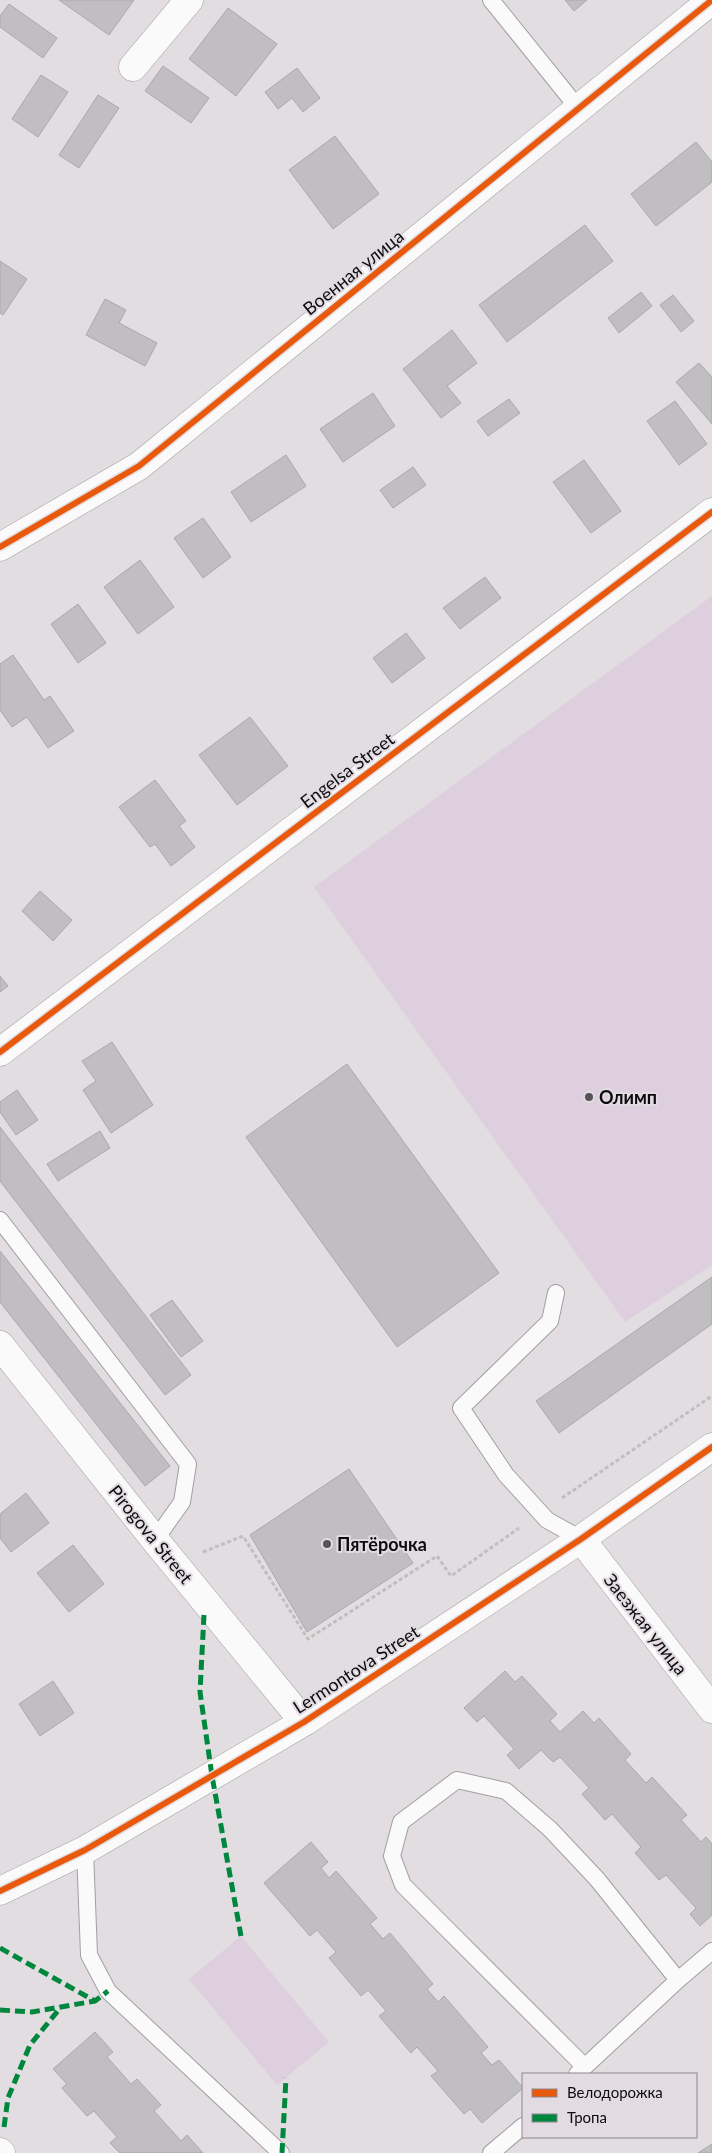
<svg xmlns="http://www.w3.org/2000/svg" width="712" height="2153" viewBox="0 0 712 2153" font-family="Lato,sans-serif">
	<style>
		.green { fill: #decfde }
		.building { fill: #c1bec1; stroke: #aba8ab }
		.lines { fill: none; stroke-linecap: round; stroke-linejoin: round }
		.service-casing { stroke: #a29fa2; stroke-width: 18 }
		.minor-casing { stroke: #a29fa2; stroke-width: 29 }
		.tertiary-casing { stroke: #a29fa2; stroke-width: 29 }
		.path { stroke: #c0bfc0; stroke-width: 3; stroke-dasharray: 4 2.5; stroke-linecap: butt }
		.service { stroke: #fafafa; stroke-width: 16 }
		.minor { stroke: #fafafa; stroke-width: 28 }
		.tertiary { stroke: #fafafa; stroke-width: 28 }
		.quiet { stroke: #00873e; stroke-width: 5; stroke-dasharray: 10 5; stroke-linecap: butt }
		.cycleway-casing { stroke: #e2dce2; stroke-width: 9 }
		.cycleway { stroke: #e8590c; stroke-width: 6 }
		.poi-dot { fill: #575457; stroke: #e2dce2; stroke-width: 2 }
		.labels { text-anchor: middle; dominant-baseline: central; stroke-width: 4; stroke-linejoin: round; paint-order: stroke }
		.street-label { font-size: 18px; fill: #0d0b0d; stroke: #e2dce2 }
		.poi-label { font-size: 18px; font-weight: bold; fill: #0d0b0d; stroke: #e2dce2; text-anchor: start }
	</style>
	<rect width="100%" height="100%" fill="#e1dde1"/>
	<path class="green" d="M712,596V1265L625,1322L314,887Z
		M241,1936L329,2042L277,2085L189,1979Z"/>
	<path class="building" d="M59,0H134L109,35Z
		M565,0H587L574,11Z
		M9,4L57,38L43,58L0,27V16Z
		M228,8L277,44L236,96L189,59Z
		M163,66L209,98L191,123L145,91Z
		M297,68L320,98L303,112L292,98L278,109L265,92Z
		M41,75L68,92L38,137L12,119Z
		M98,95L119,108L79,168L59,155Z
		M335,136L379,194L333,229L289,170Z
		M696,142L712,162V182L656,226L631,194Z
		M585,225L613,261L507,342L479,305Z
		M0,261L27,279L3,315L0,313Z
		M641,292L652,306L619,333L608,318Z
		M673,295L694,321L681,332L660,305Z
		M105,299L126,310L119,323L157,343L145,366L86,335Z
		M452,330L477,363L447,386L461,403L441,418L403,369Z
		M699,363L712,377V424L676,382Z
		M373,393L395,426L343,462L320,429Z
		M509,399L520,413L488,436L477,421Z
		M675,401L707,444L679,465L647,421Z
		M286,455L306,486L251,522L231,492Z
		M584,460L621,511L591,533L553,482Z
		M413,467L426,485L393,508L380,490Z
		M203,518L231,557L203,578L174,538Z
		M140,560L174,607L138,634L104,587Z
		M485,577L501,598L460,629L443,608Z
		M78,604L106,643L78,663L51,624Z
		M406,633L425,658L392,683L373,658Z
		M13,655L44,700L50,696L74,731L48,748L27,717L12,727L0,710V664Z
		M250,717L288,766L237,805L199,755Z
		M155,780L186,821L179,826L195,847L171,866L155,844L150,847L119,807Z
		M40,891L72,920L53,941L22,911Z
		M0,976L8,986L0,992Z
		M112,1042L153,1105L111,1133L83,1090L96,1081L82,1061Z
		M347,1064L499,1273L397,1347L246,1137Z
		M17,1090L38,1120L16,1135L0,1112V1102Z
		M0,1127L191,1375L165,1395L0,1181Z
		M100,1131L110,1148L58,1181L47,1164Z
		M0,1251L170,1466L145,1486L0,1302Z
		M712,1277V1324L559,1433L536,1401Z
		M172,1300L203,1341L181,1357L150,1315Z
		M349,1469L413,1563L307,1632L250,1535Z
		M26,1493L49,1523L11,1552L0,1538V1514Z
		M73,1545L104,1584L69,1612L37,1573Z
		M505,1671L515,1682L522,1676L557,1714L550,1721L560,1732L583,1711L594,1723L599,1718L631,1754L625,1760L646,1783L652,1777L687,1815L681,1820L701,1842L706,1837L712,1844V1915L700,1926L690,1914L696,1908L666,1875L659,1880L635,1853L641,1847L612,1814L605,1820L582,1794L589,1788L560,1757L553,1762L541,1750L519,1769L507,1755L514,1749L484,1716L477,1722L464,1708Z
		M53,1681L74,1713L40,1736L19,1704Z
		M311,1842L328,1862L321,1868L329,1878L336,1871L377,1918L370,1924L383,1939L390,1933L433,1984L427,1989L438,2002L444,1996L488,2047L481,2053L492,2065L499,2060L523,2088L482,2123L470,2109L464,2114L431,2076L438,2071L417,2047L411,2053L379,2016L386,2011L368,1990L361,1996L329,1958L336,1952L317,1930L310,1936L264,1883Z
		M95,2032L113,2052L107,2057L131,2084L137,2079L161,2105L154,2111L181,2141L187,2135L203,2153H120L110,2143L117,2137L94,2111L87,2116L62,2088L67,2084L53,2069Z
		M712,2144V2153H698Z"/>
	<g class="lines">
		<defs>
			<path id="service" d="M491,0L578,108
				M0,1220L188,1464L182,1502L155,1540
				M556,1293L550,1321L461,1408L506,1475L547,1520L581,1539
				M85,1850L89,1955L108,1991L281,2153
				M584,2066L403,1885L392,1856L401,1822L457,1780L506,1791L550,1829L597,1879L678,1980
				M577,2074L678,1980L712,1951
				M491,2153L523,2126"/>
			<path id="minor" d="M133,67L189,0
				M0,547L139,466L712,0
				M0,1052L712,512
				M0,1345L155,1540L304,1722
				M581,1539L712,1709"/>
			<path id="tertiary" d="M0,1891L85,1850L304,1722L581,1539L712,1447
				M0,2152L1,2153"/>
		</defs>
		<use href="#service" class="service-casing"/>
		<use href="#minor" class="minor-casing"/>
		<use href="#tertiary" class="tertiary-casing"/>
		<path class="path" d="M562,1498L712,1396
			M203,1552L243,1536L308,1639L437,1556L451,1576L519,1528"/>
		<use href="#service" class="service"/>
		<use href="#minor" class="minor"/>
		<use href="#tertiary" class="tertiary"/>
		<path class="quiet" d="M204,1615L200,1692L212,1776L241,1936
			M0,1948L95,2001L108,1991
			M0,2010L32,2012L95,2001
			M4,2127L8,2098L30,2045L61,2007
			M282,2153L286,2078"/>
		<defs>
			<path id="cycleway" d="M0,547L139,466L712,0
				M0,1052L712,512
				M0,1891L85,1850L304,1722L581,1539L712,1447"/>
		</defs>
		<use href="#cycleway" class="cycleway-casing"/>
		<use href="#cycleway" class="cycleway"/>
	</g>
	<g class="poi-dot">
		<circle cx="589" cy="1097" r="5"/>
		<circle cx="327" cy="1544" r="5"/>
	</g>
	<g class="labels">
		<g class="street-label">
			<text transform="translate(353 272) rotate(-39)">Военная улица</text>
			<text transform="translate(347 770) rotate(-37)">Engelsa Street</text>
			<text transform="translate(151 1534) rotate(51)">Pirogova Street</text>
			<text transform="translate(646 1624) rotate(52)">Заезжая улица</text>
			<text transform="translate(356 1669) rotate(-33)">Lermontova Street</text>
		</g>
		<g class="poi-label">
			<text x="599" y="1097">Олимп</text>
			<text x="337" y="1544">Пятёрочка</text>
		</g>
	</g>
	<rect x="522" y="2073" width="175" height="65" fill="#e2dce2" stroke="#8d888d"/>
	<rect x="532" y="2089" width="25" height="8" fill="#e8590c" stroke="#8d888d"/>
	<text x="567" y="2098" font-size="15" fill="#0d0b0d">Велодорожка</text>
	<rect x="532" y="2114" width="25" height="8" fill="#00873e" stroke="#8d888d"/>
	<text x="567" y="2123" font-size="15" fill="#0d0b0d">Тропа</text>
</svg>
